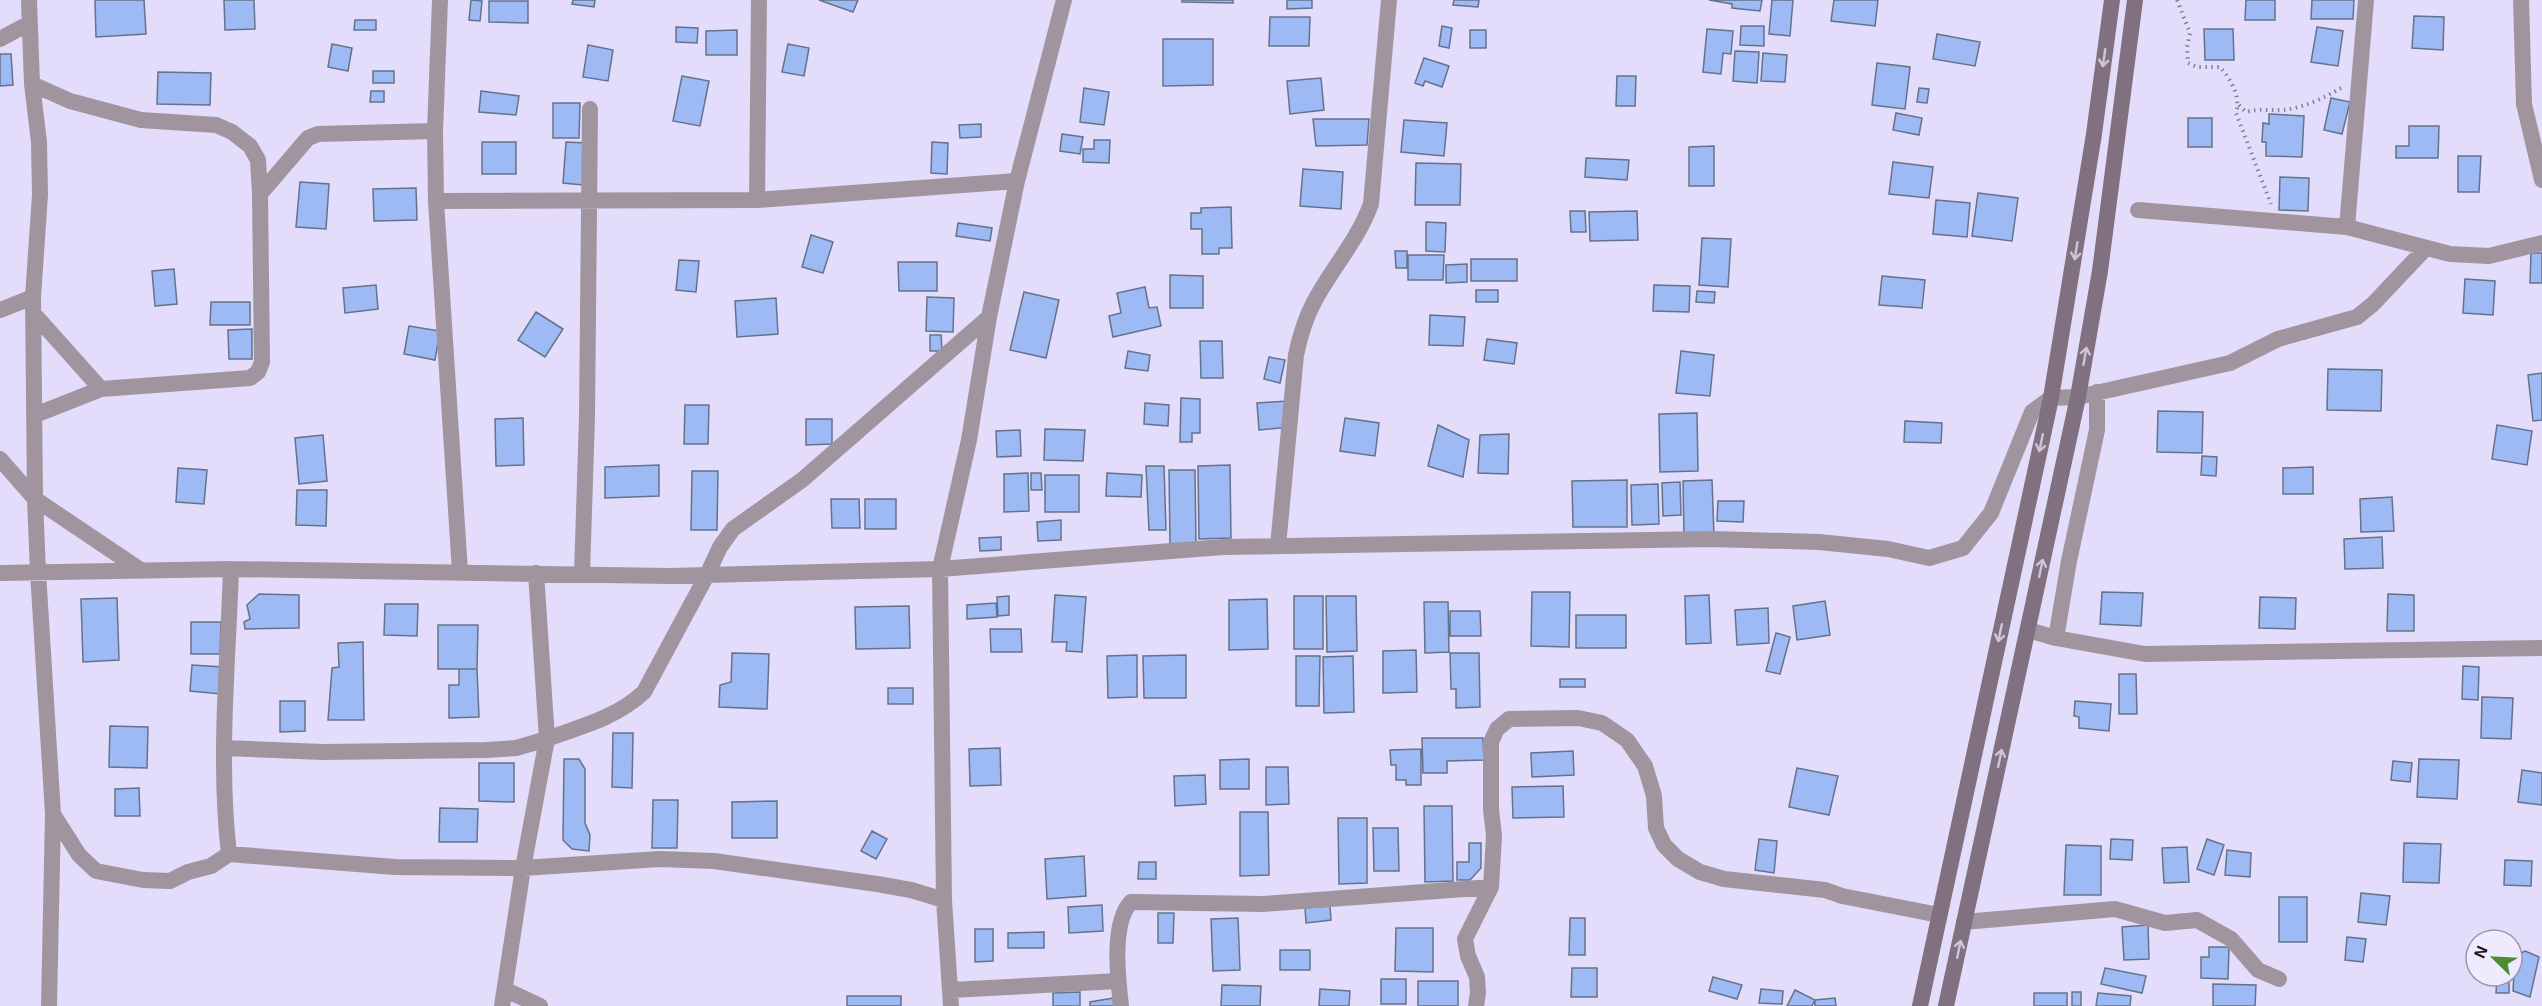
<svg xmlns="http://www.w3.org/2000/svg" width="2542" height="1006" viewBox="0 0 2542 1006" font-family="'Exo 2',sans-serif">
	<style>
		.building { fill: #9dbaf5; stroke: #65728b; stroke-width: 1.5 }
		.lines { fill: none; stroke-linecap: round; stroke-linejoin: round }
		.path { stroke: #857f95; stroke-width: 4; stroke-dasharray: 1.5 4.5; stroke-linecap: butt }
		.minor { stroke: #a0959f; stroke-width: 16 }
		.secondary { stroke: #817180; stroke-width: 16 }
		.oneway { stroke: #cec6d8 }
	</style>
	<rect width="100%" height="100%" fill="#e3dcfb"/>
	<path class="building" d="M95,0H144L146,34L96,37Z
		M224,0H254L255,29L225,30Z
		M471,0L482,1L480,21L469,20Z
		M573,0H595L594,7L572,4Z
		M819,0H858L853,12Z
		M1182,0H1233V3L1182,2Z
		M1287,0H1312V8L1287,9Z
		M1454,0H1479L1478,7L1453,5Z
		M1709,0H1762L1760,11L1732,8V4Z
		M1772,0H1793L1790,36L1769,34Z
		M1834,0H1878L1875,26L1831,21Z
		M2246,0H2275V20H2245Z
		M2312,0H2354L2353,19H2311Z
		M489,1H528V23L489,22Z
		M2414,16L2444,17L2443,50L2412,48Z
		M1270,17H1310L1309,46H1269Z
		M355,20H376V30H354Z
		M1442,26L1452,28L1449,48L1439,46Z
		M1741,26H1764V46L1740,45Z
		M676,27L698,28L697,43L676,42Z
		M2317,27L2343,31L2338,66L2311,62Z
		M1707,29L1733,31L1731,54L1723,53L1721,74L1703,72Z
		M2204,29H2233L2234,60H2205Z
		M737,30V55H706V31Z
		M1470,30H1486V48H1470Z
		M1937,34L1980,42L1975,66L1933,59Z
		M1163,39H1213V85L1163,86Z
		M332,44L352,48L348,71L328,67Z
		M788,44L809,48L804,76L782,72Z
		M588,45L613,50L608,81L583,77Z
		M1735,51L1759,52L1757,83L1733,81Z
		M1763,53L1787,55L1785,82L1761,81Z
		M0,54H11L13,85L0,86Z
		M1424,58L1449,66L1442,87L1425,81L1423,86L1415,83Z
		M1877,63L1910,67L1905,109L1872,105Z
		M373,71H394V83H373Z
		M158,72L211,73L210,105L157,104Z
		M682,76L709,81L700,126L673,121Z
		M1617,76H1636L1635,106H1616Z
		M1321,78L1324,110L1290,114L1287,81Z
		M1084,88L1109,92L1104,125L1080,122Z
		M1919,88L1929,89L1927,103L1917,102Z
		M371,91H384V102H370Z
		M481,91L519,96L516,115L479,112Z
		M2331,98L2350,102L2342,134L2324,130Z
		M553,103H580L579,138H553Z
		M1896,113L1922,118L1919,135L1893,130Z
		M2269,114L2304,116L2302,157L2266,156V142H2262L2263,123L2269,124Z
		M2188,118H2212V147H2188Z
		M1313,119H1369L1367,145L1316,146Z
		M1404,120L1447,123L1444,156L1401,152Z
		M981,124V137L960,138L959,125Z
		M2409,126H2439L2438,158H2396V146H2409Z
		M1062,134L1083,137L1080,154L1060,151Z
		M1094,140H1110L1109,163L1083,162V149H1094Z
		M482,142H516V174H482Z
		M566,142L586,143L583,185L563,183Z
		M932,142L948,143L947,174L931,173Z
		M1714,146V186H1689V147Z
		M2458,156H2481L2479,192H2458Z
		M1586,158L1629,160L1627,180L1585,177Z
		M1893,162L1933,167L1929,198L1889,194Z
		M1416,163L1461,164L1460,205H1415Z
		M1303,169L1343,172L1341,209L1300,206Z
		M2280,177L2309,178L2308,211L2279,210Z
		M300,182L329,184L326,229L296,227Z
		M416,188L417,220L374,221L373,189Z
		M1978,193L2018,198L2012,241L1972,236Z
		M1936,200L1970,203L1967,237L1933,234Z
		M1231,207L1232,248H1219V254H1202V229H1191V213H1201V208Z
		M1570,211H1585L1586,232H1571Z
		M1637,211L1638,240L1590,241L1589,212Z
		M1426,222L1446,223L1445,252L1426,251Z
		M958,223L992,228L990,241L956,236Z
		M811,235L833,242L823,273L802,267Z
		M1702,238L1731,239L1728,287L1699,285Z
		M1395,251H1407V268H1396Z
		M2531,253H2542V283H2530Z
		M1408,255H1444L1443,280H1408Z
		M1471,259H1517V281H1471Z
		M679,260L699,261L696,292L676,290Z
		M898,262H937V291H899Z
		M1467,264V282L1446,283V265Z
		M174,269L177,304L155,306L152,271Z
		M1170,275L1203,276V308H1170Z
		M1882,276L1925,280L1922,308L1879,305Z
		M2465,279L2495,281L2493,315L2463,313Z
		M376,285L378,309L345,313L343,288Z
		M1654,285L1690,286L1689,312L1653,311Z
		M1145,287L1149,308L1157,307L1161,326L1113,337L1109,316L1121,313L1117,293Z
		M1476,290H1498V302H1476Z
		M1697,291L1715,292L1714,303L1696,302Z
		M1024,292L1059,300L1046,358L1010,350Z
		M927,297L954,298L953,332L926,331Z
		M776,298L778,334L737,337L735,301Z
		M211,302H250V325H210Z
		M536,312L563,329L545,357L518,340Z
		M1430,315L1465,317L1463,346L1429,345Z
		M409,326L440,331L435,360L404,354Z
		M252,329V359H229L228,330Z
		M930,335H941L942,351H930Z
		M1487,339L1517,343L1514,364L1484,360Z
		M1200,341H1222L1223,378H1201Z
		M1128,351L1150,355L1148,371L1125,368Z
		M1681,351L1714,355L1710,396L1676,393Z
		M1269,357L1285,360L1280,383L1264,379Z
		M2328,369L2382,370L2381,411L2327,410Z
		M2542,373V420L2533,421L2528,375Z
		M1181,398L1200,399V433H1192V442H1180Z
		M1287,401L1289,427L1259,430L1257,403Z
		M1145,403L1169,405L1168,426L1144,424Z
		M685,405H709L708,444H684Z
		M2158,411L2203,412L2202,453L2157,452Z
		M1697,413L1698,471L1660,472L1659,414Z
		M523,418L524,465L496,466L495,419Z
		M1345,418L1379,423L1375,456L1340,451Z
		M806,419H832V444L806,445Z
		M1905,421L1942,423L1941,443L1904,442Z
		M1438,425L1469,440L1463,477L1428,466Z
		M2497,425L2532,431L2527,465L2492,459Z
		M1045,429L1085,430L1083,461L1044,460Z
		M1020,430L1021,456L997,457L996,431Z
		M1509,434L1508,474L1478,473L1480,435Z
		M323,435L327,481L299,484L295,438Z
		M2202,456L2217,457L2216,476L2201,475Z
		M659,465V496L605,498V467Z
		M1230,465L1231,538L1199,539L1198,466Z
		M1146,466H1164L1166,530H1149Z
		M2313,467V494H2283V468Z
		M178,468L207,470L204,504L176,502Z
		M1169,470H1195L1196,545H1170Z
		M692,471H718L717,530H691Z
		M1028,473L1029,511L1004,512V474Z
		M1031,473H1041L1042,490H1031Z
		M1107,473L1142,475L1141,497L1106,496Z
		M1045,475H1079V512H1045Z
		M1627,480V527H1573L1572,481Z
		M1712,480L1714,536L1684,537L1683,481Z
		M1680,482L1681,515L1663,516L1662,483Z
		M1658,484L1659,524L1632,525L1631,485Z
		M297,490H327L326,526L296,525Z
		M2392,497L2394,531L2361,532L2360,499Z
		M831,499H859L860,528H832Z
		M865,499H896V529H865Z
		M1718,501H1744L1743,522L1717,521Z
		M1061,520V540L1038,541L1037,522Z
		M1001,537V550L980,551L979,538Z
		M2382,537L2383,568L2345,569L2344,539Z
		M1532,592H1570L1569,647L1531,646Z
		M2102,592L2143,593L2141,626L2100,624Z
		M259,594L299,595V628L245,629L244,622L250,619L247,605Z
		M2388,594L2414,595V631H2387Z
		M1055,595L1086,597L1082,652L1066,651L1067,642H1052Z
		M1709,595L1711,643L1686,644L1685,596Z
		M1009,596V615L998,616L997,597Z
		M1294,596H1323V649H1294Z
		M1326,596H1356L1357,651L1327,652Z
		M2260,597L2296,598L2295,629L2259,628Z
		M117,598L119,660L83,662L81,599Z
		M1267,599L1268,649L1229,650V600Z
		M1825,601L1830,635L1797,640L1793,606Z
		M1424,602H1448L1449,652L1425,653Z
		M996,603L997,617L967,619V605Z
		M385,604H418L417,636L384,635Z
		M909,606L910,648L856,649L855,607Z
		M1768,608L1769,643L1737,645L1735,610Z
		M1450,611H1480L1481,636H1450Z
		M1576,615H1626V648H1576Z
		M191,622H221L220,654H191Z
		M438,625H478L477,669H438Z
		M990,629H1021L1022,652H991Z
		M1776,633L1790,637L1780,674L1766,671Z
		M363,642L364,720H328L332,668L339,667L338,643Z
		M1416,650L1417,692L1383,693V651Z
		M732,653L769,654L767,709L719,707L720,685L731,682Z
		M1450,653H1479L1480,707L1456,708V689H1451Z
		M1137,655V697L1108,698L1107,656Z
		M1186,655V698H1144L1143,656Z
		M1296,656H1320L1319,706H1296Z
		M1353,656L1354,712L1324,713L1323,657Z
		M192,665L223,667L221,694L190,691Z
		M2463,666L2479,667L2478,700L2462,699Z
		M459,669H477L479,717L449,718V685H459Z
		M2119,674H2136L2137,714H2119Z
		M1560,679H1585V687H1560Z
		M888,688H913V704H888Z
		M2482,697L2513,698L2511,739L2481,738Z
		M280,701H305V731L280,732Z
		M2075,701L2111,704L2109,731L2079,728V717L2074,716Z
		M110,726L148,727L147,768L109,767Z
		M613,733H633L632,788L612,787Z
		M1422,738H1483L1484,760L1447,761V773H1423Z
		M1000,748L1001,785L970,786L969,749Z
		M1421,749V785H1406V780H1396V765H1391L1390,750Z
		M1573,751L1574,775L1532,777L1531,753Z
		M564,759H579L585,769V823L590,835L589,851L572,849L563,840Z
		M1249,759V789H1220V760Z
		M2419,759L2459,760L2457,799L2417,797Z
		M2393,761L2412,763L2410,782L2391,780Z
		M479,763H514V802L479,801Z
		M1266,767H1288L1289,804L1266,805Z
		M1797,768L1838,776L1829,815L1789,807Z
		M2522,770L2542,773V805L2518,802Z
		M1205,775L1206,804L1175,806L1174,776Z
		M1563,786L1564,817L1513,818L1512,787Z
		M139,788L140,816H115V789Z
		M653,800H678L677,848H652Z
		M777,801V838H732V802Z
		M1424,806H1452L1453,881L1425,882Z
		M440,808L478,809L477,842H439Z
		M1240,812H1268L1269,875L1240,876Z
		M1338,818H1367V883L1339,884Z
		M1373,828H1398L1399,871H1374Z
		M872,831L887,839L876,859L861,851Z
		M1759,839L1777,841L1774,873L1755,870Z
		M2111,839L2133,840L2132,860L2110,859Z
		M2207,839L2224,845L2214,875L2197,869Z
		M1469,843H1481V868L1470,880H1457V862H1469Z
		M2404,843L2441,844L2439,883L2403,882Z
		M2066,845L2101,846V895H2064Z
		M2187,847L2189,882L2164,883L2162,848Z
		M2227,850L2251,853L2250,877L2225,875Z
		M1084,856L1086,896L1047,899L1045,859Z
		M2505,860L2532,861L2531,886L2504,885Z
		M1139,862H1156V879H1138Z
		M2361,893L2390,896L2386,925L2358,922Z
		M2279,897H2307V942H2279Z
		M1102,905L1103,931L1069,933L1068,907Z
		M1330,906L1331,920L1306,923L1305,908Z
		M1158,913H1174L1173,943H1158Z
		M1238,918L1240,970L1213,971L1211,919Z
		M1570,918H1585V955H1569Z
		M2148,925L2149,959L2124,960L2122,927Z
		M1396,928H1433V972L1395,971Z
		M975,929H993V961L975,962Z
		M1044,932V948H1008V933Z
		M2347,937L2366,939L2363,962L2345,960Z
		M2209,947H2229L2228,979L2201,978V957H2209Z
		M1280,950H1310V970H1280Z
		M2525,951L2539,957L2530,997L2513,991L2515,956Z
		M1572,968H1597V997H1571Z
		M2105,968L2146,976L2142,993L2101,984Z
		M2497,976H2509V993H2496Z
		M1713,977L1742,985L1737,999L1709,991Z
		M1381,979H1406V1004H1381Z
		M1418,981H1458V1006H1418Z
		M2213,984L2256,985L2255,1006H2213Z
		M1222,985L1261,986L1260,1006H1221Z
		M1320,989L1350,991L1349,1006H1319Z
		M1761,989L1783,991L1782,1004L1759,1003Z
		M1795,990L1815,1000L1812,1006H1787Z
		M1080,992V1006H1053V993Z
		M2072,992H2081V1006H2072Z
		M2034,993H2067V1006H2034Z
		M2098,993L2131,996L2130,1006H2096Z
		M847,996H901V1006H847Z
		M1113,998L1114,1006H1090V1002Z
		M1835,998L1836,1006H1815V1000Z"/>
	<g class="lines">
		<path class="path" d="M2177,0L2190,33L2187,47L2188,63L2197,67H2220C2231,79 2241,97 2236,113L2271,204
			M2239,105L2246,112C2259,108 2270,111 2283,110C2303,108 2324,98 2341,88"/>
		<path class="minor" d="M29,0L32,84L39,142L40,195L33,297L35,499L38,572L53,814L49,1006
			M440,0L435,131L436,201L460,572
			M2521,0L2524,104L2542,180
			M0,39L28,24
			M32,84L70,101L141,120L216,125L232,132L250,146L258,160L260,194L262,362L258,372L250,378L101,389L35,415
			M260,194L308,138L318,134L435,131
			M757,200L759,0
			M436,201L757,200L1017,181
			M2138,210L2347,227L2450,254L2489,256L2542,243
			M2347,227L2366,0
			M0,310L33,297
			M34,314L101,389
			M2097,392V430L2069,561L2056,638L2145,654L2542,648
			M0,459L35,499L142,571
			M1278,546L1296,355C1300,336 1305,319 1314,302C1332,268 1358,240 1371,204L1389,0
			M0,573L231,569L669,576L940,569L1223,547L1712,539L1819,542L1888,549L1929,558L1963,548L1991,513L2032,412L2051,398L2078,397L2230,363L2278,339L2357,317L2373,304L2426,248
			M582,574L587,416L590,109
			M2028,630L2056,638
			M225,748L323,752L486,750L516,748L547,739L536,573
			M53,814L79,855L96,871L143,880L170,881L188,872L211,866L229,854L395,867L523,868L660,859L714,861L877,884L911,890L944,900
			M229,854C218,760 228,663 231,569
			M1964,922L2115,909L2165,923L2197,920L2231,939L2258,970L2279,979
			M506,990L540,1006
			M951,990L1118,981
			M502,1006L523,868L547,739C582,726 616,718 644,692L707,575L720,547L733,529L802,480L989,317
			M951,1006L944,900L940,569L969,440L989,317L1017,181L1064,0
			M1121,1006C1118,979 1111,923 1131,902L1263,904L1491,887
			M1476,1006L1478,993L1477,977L1468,956L1465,939L1491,887L1494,836L1491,809V742L1497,729L1509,719L1578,718L1602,723L1627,740L1645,766L1654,796L1656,828L1664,845L1678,859L1700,872L1724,879L1825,890L1842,896L1939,915"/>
		<path class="secondary" d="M1920,1006L2051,398L2094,134L2112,0
			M1946,1006L2078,397L2100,271L2135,0"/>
	</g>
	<defs><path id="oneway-shaft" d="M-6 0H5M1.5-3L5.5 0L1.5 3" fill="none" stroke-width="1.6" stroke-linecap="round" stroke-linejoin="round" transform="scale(1.5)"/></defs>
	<g class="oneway">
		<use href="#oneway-shaft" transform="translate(2104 58) rotate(98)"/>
		<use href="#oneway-shaft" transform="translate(2076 251) rotate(99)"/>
		<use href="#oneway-shaft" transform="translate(2085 356) rotate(-80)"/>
		<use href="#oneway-shaft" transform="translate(2041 443) rotate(102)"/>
		<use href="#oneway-shaft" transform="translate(2041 568) rotate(-78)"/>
		<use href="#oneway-shaft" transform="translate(2000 633) rotate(102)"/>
		<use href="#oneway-shaft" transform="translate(2000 758) rotate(-78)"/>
		<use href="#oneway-shaft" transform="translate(1959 949) rotate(-78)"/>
	</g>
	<g transform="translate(2494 958) rotate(294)"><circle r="28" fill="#efebfe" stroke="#9a96a6" stroke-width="1.5"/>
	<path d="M0-4.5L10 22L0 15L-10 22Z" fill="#4c8c2e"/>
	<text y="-9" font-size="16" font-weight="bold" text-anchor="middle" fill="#1a1722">N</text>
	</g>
</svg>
